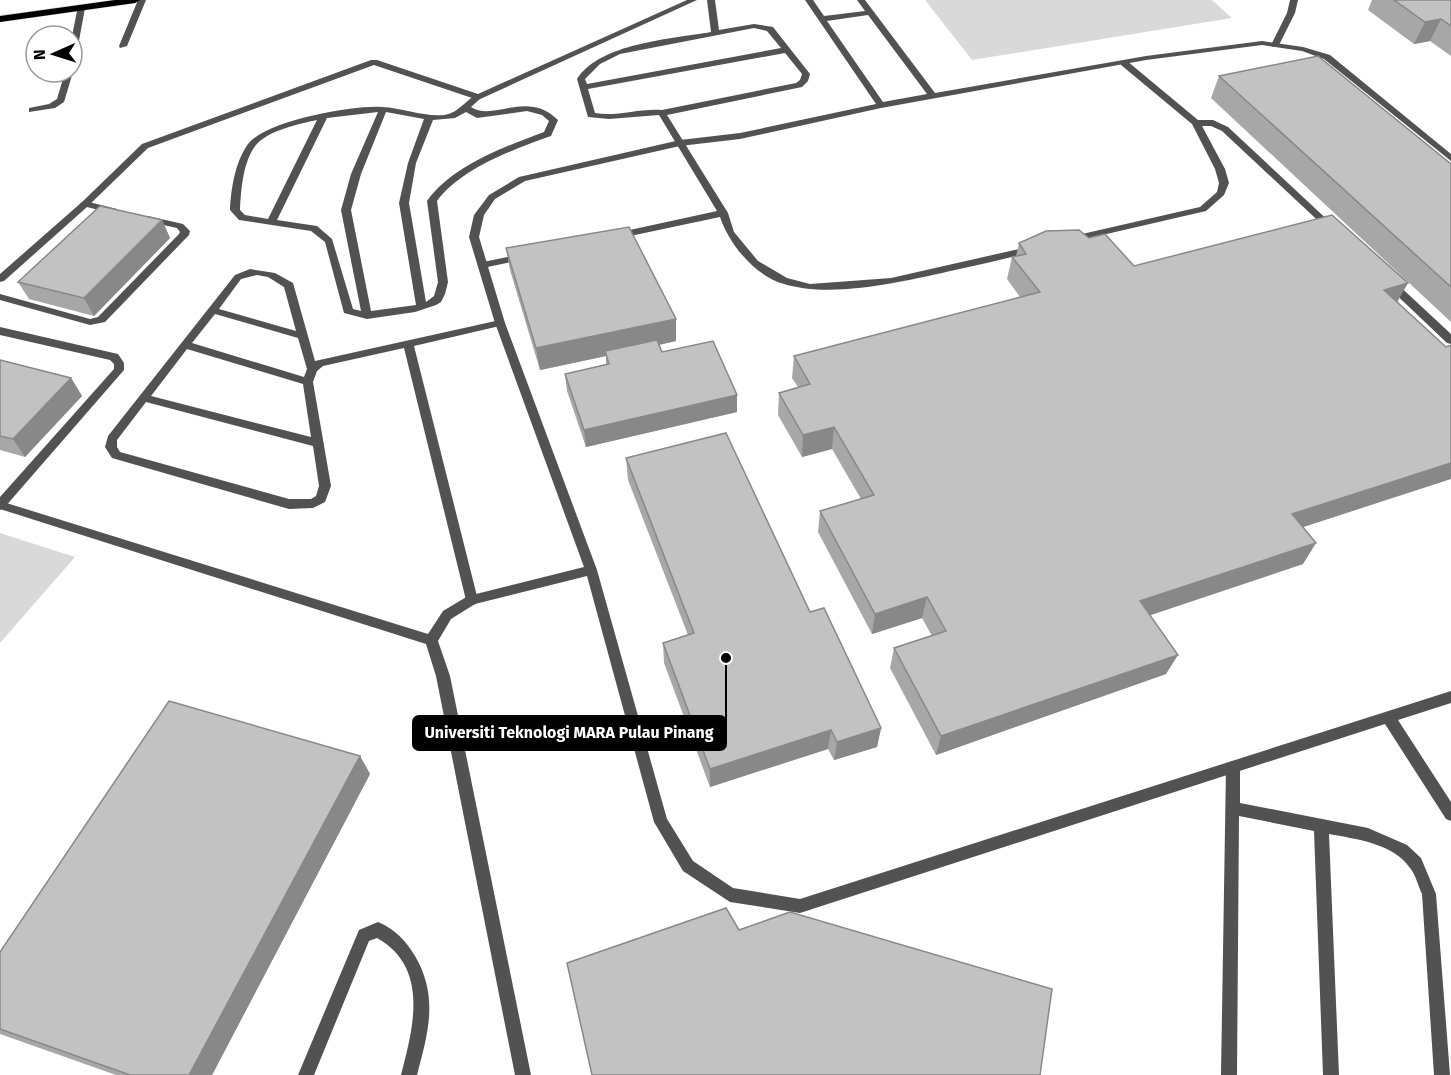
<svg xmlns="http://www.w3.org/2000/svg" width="1451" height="1075" viewBox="0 0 1451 1075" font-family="'Fira Sans',sans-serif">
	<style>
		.green { fill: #d9d9d9 }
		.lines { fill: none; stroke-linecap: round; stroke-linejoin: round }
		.primary-casing { stroke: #dbdbdb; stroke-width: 1 }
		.lane { fill: #525252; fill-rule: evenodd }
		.street { fill: #525252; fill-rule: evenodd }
		.primary { fill: #000; fill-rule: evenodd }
		.wall { fill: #a7a7a7 }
		.shaded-wall { fill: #888 }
		.building { fill: #c2c2c2; stroke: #888; stroke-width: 1.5 }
		.leader { fill: none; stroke: #000; stroke-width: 2 }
		.callout-dot { fill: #000; stroke: #fff; stroke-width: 2 }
		.callout { fill: #000; stroke: #000; stroke-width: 2 }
		.callout-label { font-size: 16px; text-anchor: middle; font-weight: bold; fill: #fff }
	</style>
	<rect width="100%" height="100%" fill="#fff"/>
	<path class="green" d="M925,0H1212L1232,18L972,60Z
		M0,533L75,557L0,643Z"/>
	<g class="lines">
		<defs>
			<path id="primary" d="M115,0H140L135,3L0,22V16Z"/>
		</defs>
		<use href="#primary" class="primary-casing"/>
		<path class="lane" d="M707,0H715L719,30L754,24L773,27L810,74L808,81L802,87L667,115L728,213L734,232L758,261L787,278L810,284L891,278L1032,246L1035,247V251C1009,258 982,264 955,270C906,281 833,299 784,284C755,276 729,244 720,217L616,239L613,238V234L616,233L717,211L659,115L609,119L588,117L577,79C600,43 671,39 711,32ZM754,28L767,31L781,48L587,84L585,79L600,64L620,54ZM785,53L802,74L800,80L796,83L662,110C639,108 617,117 595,113L588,89Z
			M1290,0H1298L1295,13L1279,45L1272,47L1271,45L1287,13Z
			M1121,61H1127L1198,120H1213L1228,127L1334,226V230H1328L1222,131L1211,126H1202L1225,169L1229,183L1224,195L1206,211L1072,242L1069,241V237L1200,207L1217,192L1219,183L1215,169L1192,124L1121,65Z
			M478,94L482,97L471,107C494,122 527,89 558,120L551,136C514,149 460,169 437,201L448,282L445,294L441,302L436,305L415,312L367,319L344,313L325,242L311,231L239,220L230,210C231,189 235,162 248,144C265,121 353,105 382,107C403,108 424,117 444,115C459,113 465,100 478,94ZM527,111L542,115L549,121L544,132C504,147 453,165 427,201L438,282L434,296L426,302L409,203L416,163L433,120L455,118L466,112L477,118ZM378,112L351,174L341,210L361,311L353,309L332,239L317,226L277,220L327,118ZM386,112L424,119L408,163L399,203L416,305L371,311L351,210L361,174ZM317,120L268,219L245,215L240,210C241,190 243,161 256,145C269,130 299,124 317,120Z
			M85,201L117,209L119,211L114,214L87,207L4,281L0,282V274L82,202Z
			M148,216L183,224L190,231L189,235L105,322L90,325L0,300V294L90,319L98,317L179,234L180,232L177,228L145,221V217Z
			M522,254L525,255V259L483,268L478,265L483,262Z
			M250,269L275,273L293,283L315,361L500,320L504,321L505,323L504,325L414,346L478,600L476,604L472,605L468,604L466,600L404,348L323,366L317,371L313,382L331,486L325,502L313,508L289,509L112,458L105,447L108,436L235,275ZM257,275L268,277L284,287L296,331L219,309L241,279ZM215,314L298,338L307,369L304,377L192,343ZM187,349L303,384L311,437L151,396ZM146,402L313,446L319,486L316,496L311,499H289L120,452L117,447V440Z
			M1390,280L1394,281L1451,334V344L1447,343L1386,285L1385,283Z
			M0,327L118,354L124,363V370L4,508L0,510V497L114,369V364L110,360L0,335Z
			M1233,761L1238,763L1240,767V803L1368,828L1407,845L1421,858L1436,894L1450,1075H1434L1422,894C1418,886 1416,875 1410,868C1393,843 1355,839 1329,834L1339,1075H1323L1314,831L1239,816L1237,1075H1221L1226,767L1228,763Z
			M378,922C395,929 406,941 415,956C439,997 428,1033 417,1075H401C413,1028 430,968 377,938L369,941L314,1075H298L359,930Z"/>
		<path class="street" d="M138,0H146L127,46L120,48L119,46Z
			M687,0H697L478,100L374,65L148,148L88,206L85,207L80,204L142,144L371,60H377L478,94Z
			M805,0H813L824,16L865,11L857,0H865L935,93L1146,56L1262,41L1303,47L1330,55L1451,154V161L1324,59L1302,51L1262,45L1146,60L881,108L740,139L680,146L525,181L495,199L484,215L479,237L505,323L597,570L667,819L693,861L733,888L800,899L1451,691V703L1398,720L1451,802V821L1446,819L1385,724L800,913L730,902L683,871L654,822L587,576L475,604L451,619L438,641L450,676L531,1075H515L436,676L426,644L0,509V501L428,634L443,611L468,596L584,567L495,323L469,237L474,215L489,195L519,177L680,140L740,133L876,104ZM868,15L927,94L883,102L827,21Z
			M78,6L85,8L76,57L72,59V36Z
			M72,70L73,72L64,102L55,108L29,112V108L49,104L57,99L65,72H72Z"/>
		<use href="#primary" class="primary"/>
	</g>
	<path class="wall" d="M1372,0H1451V56L1430,41L1414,44L1368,10Z
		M1219,76L1451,164V322L1211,98Z
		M162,220L170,238L94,316L29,299L18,282Z
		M1089,238L1134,266L1397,302L1303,527V564L1150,615L1166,674L936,755L890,668L894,648L932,636L922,618L872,634L818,532L820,511L861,499L832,449L802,457L778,415L779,393L798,387L792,378L794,356L1020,297L1007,279L1012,257L1016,256L1019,243Z
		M506,248L676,319V341L659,345L662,352L737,412L586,447L567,391L565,374L606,364V356L540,370L510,270Z
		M0,360L71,378L82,396L25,457L0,450Z
		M626,458L810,612L881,728L877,747L834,760L828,749L710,787L664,663L663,643L688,635L628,480Z
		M360,756L370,774L212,1075H116L0,1034V952Z"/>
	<path class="shaded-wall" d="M1441,19L1430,41L1414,44L1425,22Z
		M162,220L170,238L94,316L84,298Z
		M1408,283L1395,306L1384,290Z
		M676,319V341L607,356L605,351L606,356L540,370L536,348Z
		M71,378L82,396L25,457L13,439Z
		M737,395V412L586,447L584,430Z
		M834,427L832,449L802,457L803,435Z
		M1451,463V479L1279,535L1292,514Z
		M1316,543L1303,564L1130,622L1140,601Z
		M927,597L922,618L872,634L875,614Z
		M1178,655L1166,674L936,755L941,736Z
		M881,728L877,747L834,760L837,742Z
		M831,730L828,749L710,787V769Z
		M360,756L370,774L212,1075H189Z"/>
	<path class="building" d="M1394,0H1451V26L1441,19L1425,22Z
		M1318,56L1451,164V287L1219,76Z
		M100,206L162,220L84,298L18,282Z
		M1332,215L1408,283L1384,290L1446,347L1451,345V463L1292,514L1316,543L1140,601L1178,655L941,736L894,648L946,631L927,597L875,614L820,511L874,495L834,427L803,435L779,393L810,384L794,356L1040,292L1012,257L1026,254L1019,243L1046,231L1079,230L1089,238L1105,234L1134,266Z
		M629,227L676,319L536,348L506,248Z
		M657,340L662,352L713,341L737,395L584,430L565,374L609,364L605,351Z
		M0,360L71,378L13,439L0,436Z
		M726,433L810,612L824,608L881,728L837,742L831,730L710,769L663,643L694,633L626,458Z
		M169,701L360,756L189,1075H130L0,1029V952Z
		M726,908L739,930L790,912L1052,989L1040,1075H592L567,963Z"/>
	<path class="leader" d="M726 658L726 733"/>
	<circle class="callout-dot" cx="726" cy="658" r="6"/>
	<rect class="callout" x="413" y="716" width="313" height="34" rx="6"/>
	<g class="callout-label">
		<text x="569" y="738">Universiti Teknologi MARA Pulau Pinang</text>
	</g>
	<g transform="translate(54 54) rotate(267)"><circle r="28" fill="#ffffff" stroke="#999999" stroke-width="1.5"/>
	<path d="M0-4.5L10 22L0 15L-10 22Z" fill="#000000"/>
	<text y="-9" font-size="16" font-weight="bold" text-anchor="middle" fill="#000000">N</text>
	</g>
</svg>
